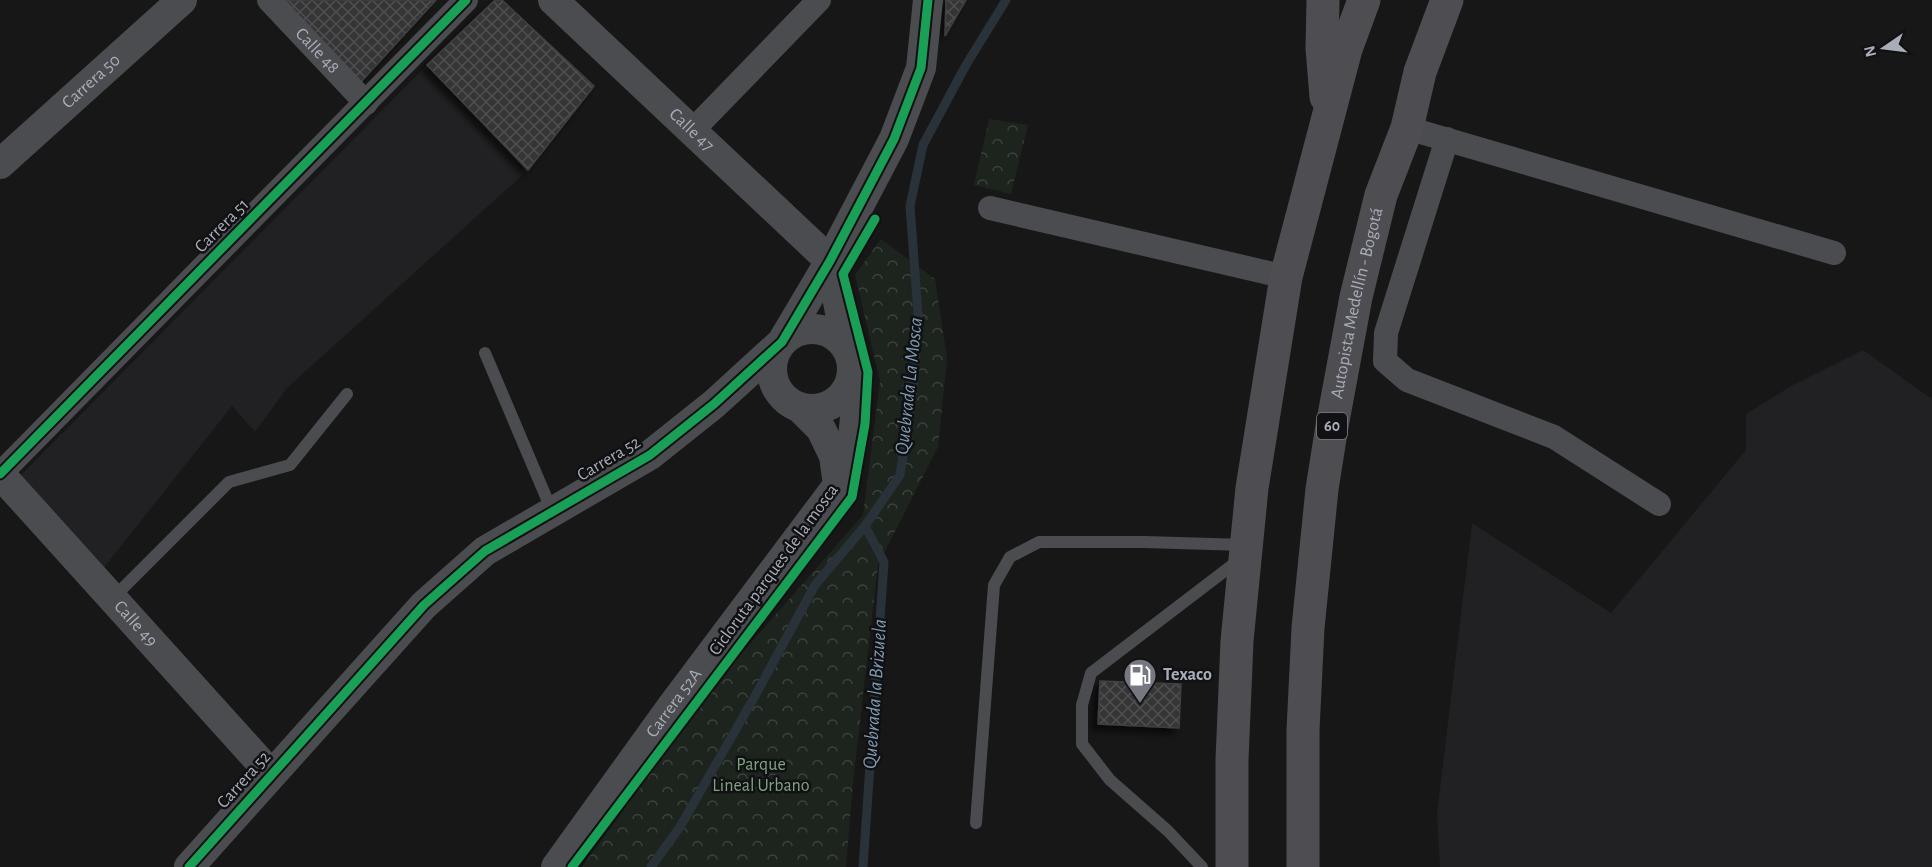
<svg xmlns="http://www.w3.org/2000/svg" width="1932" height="867" viewBox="0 0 1932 867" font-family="'Alegreya Sans',sans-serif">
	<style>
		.built { fill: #212123 }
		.forest { fill: url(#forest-crowns) }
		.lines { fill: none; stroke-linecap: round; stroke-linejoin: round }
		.stream { stroke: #2a3239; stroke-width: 9 }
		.building { fill: url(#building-cross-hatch); stroke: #3f4043; stroke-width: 1.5; filter: url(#shadow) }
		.service { stroke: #4b4c50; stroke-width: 12 }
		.minor { stroke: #4b4c50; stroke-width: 24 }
		.tertiary { stroke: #4b4c50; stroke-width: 30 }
		.trunk { stroke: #4e4e52; stroke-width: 33 }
		.cycleway-casing { stroke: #111113; stroke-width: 13 }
		.cycleway { stroke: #1a9f57; stroke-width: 9 }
		.labels { text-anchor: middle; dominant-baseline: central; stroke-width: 5; stroke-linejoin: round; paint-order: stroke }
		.shield { fill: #111113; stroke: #7b7e86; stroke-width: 1.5 }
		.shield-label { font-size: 16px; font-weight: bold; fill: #a8adb8 }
		.street-label { font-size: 18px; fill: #a8adb8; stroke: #111113 }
		.poi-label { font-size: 18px; font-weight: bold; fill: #a8adb8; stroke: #111113; text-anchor: start }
		.park-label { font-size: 18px; fill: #7fa381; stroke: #111113 }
		.water-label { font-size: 20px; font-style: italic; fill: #7f9bb3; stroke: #111113 }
	</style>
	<defs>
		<pattern id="forest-crowns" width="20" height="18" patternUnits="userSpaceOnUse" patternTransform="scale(1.5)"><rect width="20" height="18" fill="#1d241e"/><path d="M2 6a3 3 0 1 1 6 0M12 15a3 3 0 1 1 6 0" fill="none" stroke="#3b413d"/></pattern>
		<pattern id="building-cross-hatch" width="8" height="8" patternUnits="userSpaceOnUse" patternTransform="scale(1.5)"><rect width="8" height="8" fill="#353536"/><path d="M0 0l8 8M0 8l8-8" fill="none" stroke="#4f5051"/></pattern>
		<filter id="shadow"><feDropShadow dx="-5.5" dy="5.5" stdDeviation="3" flood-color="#0009"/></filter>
	</defs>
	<rect width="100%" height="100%" fill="#171717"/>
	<path class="built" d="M427,65L528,170L287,388L255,432L232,406L102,570L16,480Z
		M1863,350L1932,399V867H1440L1437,814L1472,523L1611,613L1746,450V414L1793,385Z"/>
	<path class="forest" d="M989,119L1028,125L1011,194L974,185Z
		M881,239L935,279L947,358L938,447L878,565L853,782L846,867H582L714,685L863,515L880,381L855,275Z"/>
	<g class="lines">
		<path class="stream" d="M651,867L680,827L755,696L815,585L865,526L900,475L913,391L918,314L910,206L923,145L966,65L1006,0
			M863,867L884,562L865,526"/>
	</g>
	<path class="building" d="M283,0H436L360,83Z
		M495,0H502L594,86L528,170L427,65Z
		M946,0H966L945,36Z
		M1100,681L1181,684L1179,728L1098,724Z"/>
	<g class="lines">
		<path class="service" d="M485,353L552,511
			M113,598L229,482L290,465L347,394
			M976,823L994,585L1010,557L1039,542H1144L1245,545
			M1202,867L1168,831L1110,780L1082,744V705L1091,673L1239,560"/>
		<g class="minor">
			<path id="s1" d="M269,0L366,103"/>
			<path d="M1407,128L1834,253"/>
			<path d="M691,132L819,0"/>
			<path d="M1447,139L1386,333L1385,361L1407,380L1554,437L1659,504"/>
			<path d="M990,208L1286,277"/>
			<path d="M0,474L466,0"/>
		</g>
		<g class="tertiary">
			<path id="s2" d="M553,0L830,261L847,348"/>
			<path id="s3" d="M0,164L182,0"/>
			<circle cx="812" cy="369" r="40"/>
			<path d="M800,408L821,429L834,456L838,485"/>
			<path id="s4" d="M0,474L271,774"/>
			<path d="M189,867L424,605L485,551L650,455L714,404L782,342L830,261L894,139L921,68L928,0"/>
			<path id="s5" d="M556,867L672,706L838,485L852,447L856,408L853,369"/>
		</g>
		<g class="trunk">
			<path d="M1323,0L1322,48L1326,97"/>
			<path d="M1232,867V760L1237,641L1252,488L1286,277L1346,49L1364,0"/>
			<path id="s6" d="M1303,867V730L1308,628L1322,489L1332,426L1356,297L1381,195L1407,128L1420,72L1447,0"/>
		</g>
		<defs>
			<path id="cycleway" d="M0,474L466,0
				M189,867L424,605L485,551L650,455L714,404L782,342L830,261L894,139L921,68L928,0
				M572,867L852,497L865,424L868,372L843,274L875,219"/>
		</defs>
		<use href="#cycleway" class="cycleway-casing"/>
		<use href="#cycleway" class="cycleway"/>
	</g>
	<defs>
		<symbol id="fuel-pin" viewBox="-11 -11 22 30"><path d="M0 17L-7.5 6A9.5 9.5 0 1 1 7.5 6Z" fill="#757880" stroke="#111113"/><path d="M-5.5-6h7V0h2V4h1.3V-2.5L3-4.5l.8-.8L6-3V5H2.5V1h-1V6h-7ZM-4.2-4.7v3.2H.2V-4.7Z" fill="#fff"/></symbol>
	</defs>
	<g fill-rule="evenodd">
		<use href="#fuel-pin" x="1121" y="656" width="38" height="52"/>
	</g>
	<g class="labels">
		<rect class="shield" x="1317" y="413" width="30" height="26" rx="4.5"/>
		<g class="shield-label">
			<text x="1332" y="426">60</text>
		</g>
		<g class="street-label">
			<text stroke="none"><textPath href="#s1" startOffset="70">Calle 48</textPath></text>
			<text stroke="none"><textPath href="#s3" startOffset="123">Carrera 50</textPath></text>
			<text stroke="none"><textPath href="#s2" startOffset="190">Calle 47</textPath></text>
			<text transform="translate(222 226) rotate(-45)">Carrera 51</text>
			<text stroke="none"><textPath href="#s6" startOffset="568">Autopista Medellín - Bogotá</textPath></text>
			<text transform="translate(609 459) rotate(-31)">Carrera 52</text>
			<text transform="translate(774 570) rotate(-54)">Cicloruta parques de la mosca</text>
			<text stroke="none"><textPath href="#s4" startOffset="202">Calle 49</textPath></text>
			<text stroke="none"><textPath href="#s5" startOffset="202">Carrera 52A</textPath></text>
			<text transform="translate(244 780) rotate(-48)">Carrera 52</text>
		</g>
		<g class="poi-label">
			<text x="1163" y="675">Texaco</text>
		</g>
		<g class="park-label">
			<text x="761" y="765">Parque<tspan x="761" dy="21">Lineal Urbano</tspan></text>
		</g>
		<g class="water-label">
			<text transform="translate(909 386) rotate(-84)">Quebrada La Mosca</text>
			<text transform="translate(875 694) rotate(-86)">Quebrada la Brizuela</text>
		</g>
	</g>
	<g transform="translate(1884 48) rotate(256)" stroke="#111113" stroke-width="4.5" paint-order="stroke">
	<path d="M0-4.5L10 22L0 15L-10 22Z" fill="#a8adb8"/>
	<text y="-9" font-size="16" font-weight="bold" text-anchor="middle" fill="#a8adb8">N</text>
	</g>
</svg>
